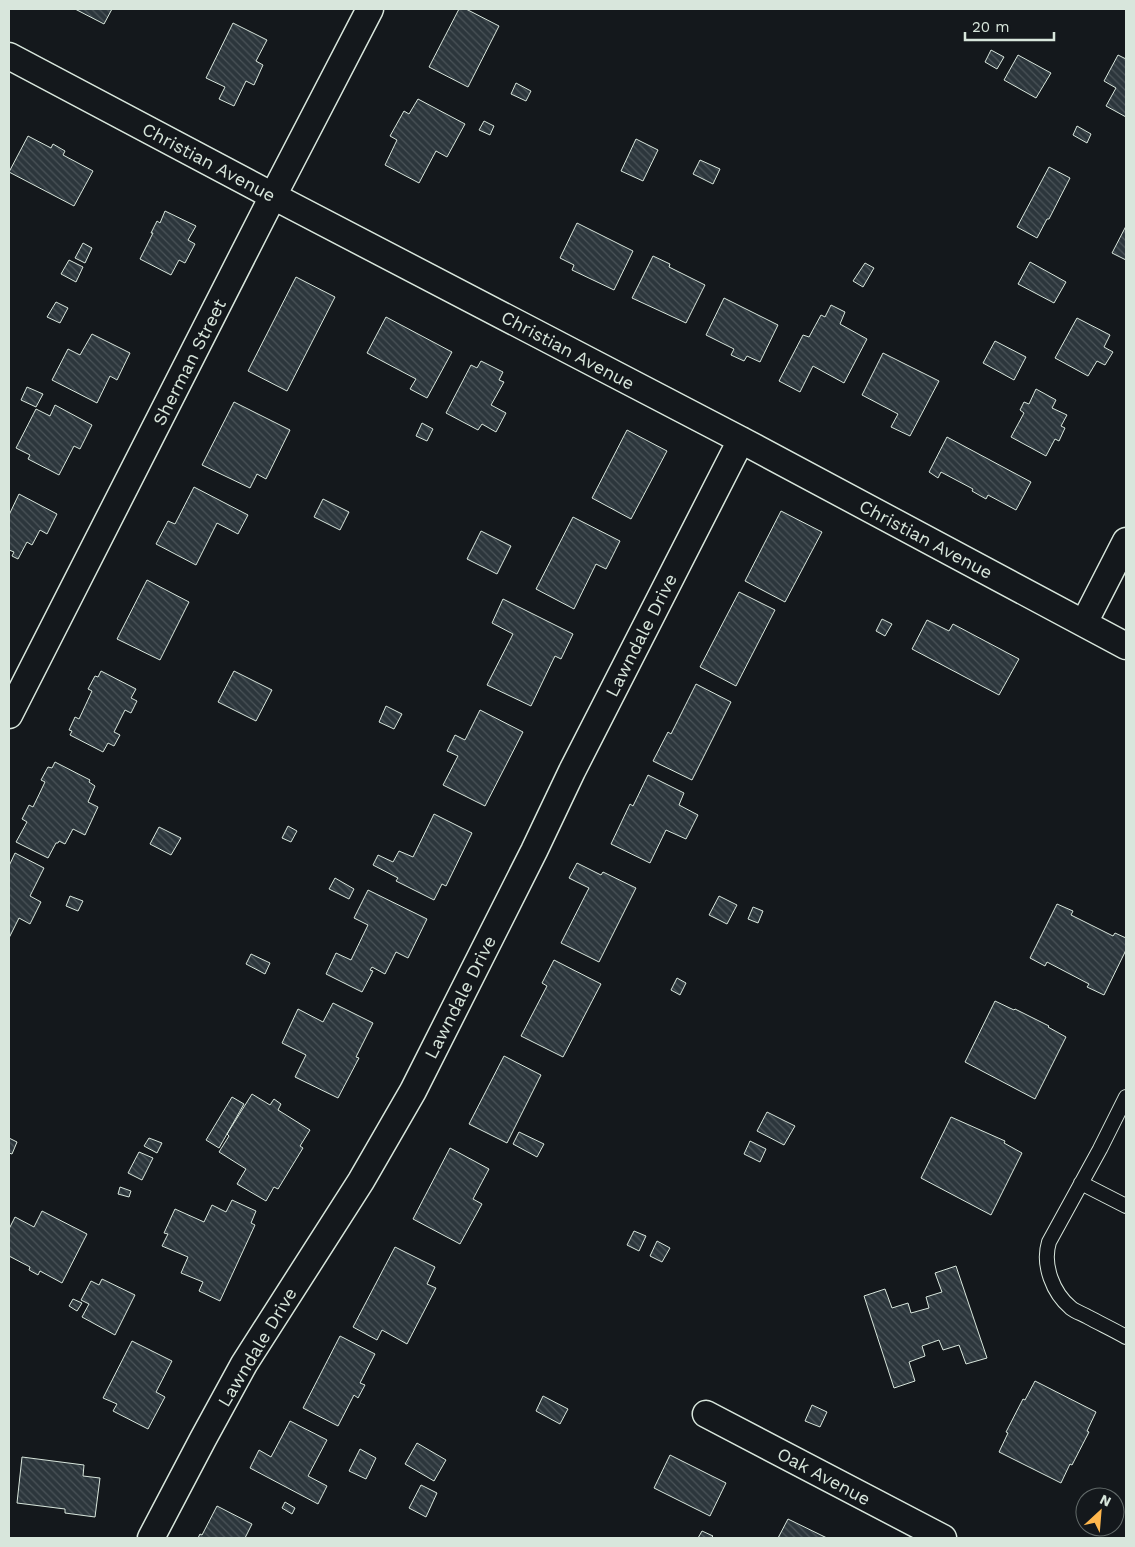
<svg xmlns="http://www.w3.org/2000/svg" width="1135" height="1547" viewBox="0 0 1135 1547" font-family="'Work Sans',sans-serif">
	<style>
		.building { fill: url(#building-back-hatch); stroke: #d8e6dc }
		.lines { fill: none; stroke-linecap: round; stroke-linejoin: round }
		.service-casing { stroke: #d8e6dc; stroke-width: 16 }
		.minor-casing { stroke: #d8e6dc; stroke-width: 29 }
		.service { stroke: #14181c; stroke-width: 14 }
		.minor { stroke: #14181c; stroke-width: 26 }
		.labels { text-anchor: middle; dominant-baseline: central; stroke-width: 4; stroke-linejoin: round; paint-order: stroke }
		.street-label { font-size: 18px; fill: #d8e6dc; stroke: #14181c }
	</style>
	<defs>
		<pattern id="building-back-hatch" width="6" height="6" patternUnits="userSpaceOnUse" patternTransform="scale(1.25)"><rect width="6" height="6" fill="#2c363c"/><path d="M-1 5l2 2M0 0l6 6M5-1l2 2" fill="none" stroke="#4a5358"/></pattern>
	</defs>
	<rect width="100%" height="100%" fill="#14181c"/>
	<path class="building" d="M75,9H112L104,24Z
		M459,9H466L499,26L468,87L429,67Z
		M233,23L267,40L256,61L263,65L254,85L246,81L234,106L219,99L225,87L206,78Z
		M991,50L1004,57L997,69L985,62Z
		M1018,55L1051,73L1036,98L1004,80Z
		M1118,55L1126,59V117L1106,106L1116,88L1104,81Z
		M516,83L531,91L526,101L511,94Z
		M418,99L465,124L447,157L436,151L419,183L385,165L397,140L390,136L404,111L409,114Z
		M484,121L494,126L490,135L479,130Z
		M1077,126L1091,134L1087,143L1073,135Z
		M28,136L51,148L53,144L65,151L63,155L93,171L74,206L9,172Z
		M636,139L658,150L643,181L621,171Z
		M700,160L720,169L713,184L693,174Z
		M1049,167L1070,178L1049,219H1047L1037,238L1017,227Z
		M165,211L196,226L188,240L195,244L185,263L179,260L171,275L140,259L153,233H151L157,221L160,223Z
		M577,223L633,251L614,290L572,270L574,265L560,258Z
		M1126,226V260L1112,253Z
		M83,243L92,248L85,263L75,258Z
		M653,256L670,264L669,267L705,285L686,323L632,298Z
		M69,260L83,267L76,282L61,274Z
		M1030,262L1066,282L1054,303L1018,284Z
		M865,263L874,268L863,287L853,281Z
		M296,277L335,297L287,391L248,371Z
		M724,298L778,325L760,362L747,356L744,361L731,355L734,349L706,335Z
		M56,302L68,308L60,323L47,317Z
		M831,305L845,312L840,324L867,339L844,383L813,366L800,392L779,381L803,335L809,337L821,315L825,317Z
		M386,317L452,352L427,398L410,389L416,379L367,353Z
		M1077,318L1110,335L1104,347L1113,352L1105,365L1097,361L1088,376L1055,358Z
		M92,334L130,353L117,380L110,376L97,403L52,380L68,349L80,355Z
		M995,341L1026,357L1014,380L983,363Z
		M883,353L939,381L910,436L891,427L898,414L862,395Z
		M481,361L503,372L499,380L504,382L491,405L506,413L496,432L482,424L478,430L446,413L471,365L477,368Z
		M27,387L43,394L36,407L21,400Z
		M1036,389L1056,400L1052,408L1067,415L1061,426L1065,428L1059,441L1055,439L1046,456L1011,437L1024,413L1020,410L1024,402L1029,404Z
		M234,402L290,430L266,479L257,474L250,488L202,465Z
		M55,405L92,425L80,449L74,446L59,475L28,459L30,455L16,448L36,409L50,416Z
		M422,423L433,429L427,441L416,436Z
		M627,430L667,451L631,519L592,498Z
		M947,437L1031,482L1016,510L988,495L986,499L972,491L973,489L941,472L938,478L929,472Z
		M194,487L248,515L238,534L217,523L196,565L156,544L168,521L175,524Z
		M19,494L57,514L47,534L40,530L32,545L27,542L18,559L12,556L14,552L9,550V515Z
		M323,499L349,512L340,530L314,517Z
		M781,511L822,532L785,602L745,581Z
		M573,517L620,541L606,569L596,564L574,609L536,589Z
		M481,531L511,546L497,574L467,559Z
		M147,580L189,602L160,660L117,639Z
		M739,592L775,610L736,686L700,667Z
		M503,599L573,634L561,659L555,656L531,706L487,685L513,634L492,623Z
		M882,619L892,624L885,636L876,631Z
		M927,620L949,631L953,624L1019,659L999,695L912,649Z
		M101,671L136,689L131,698L137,701L131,713L125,710L114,732L120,735L114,746L108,743L103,752L70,735L72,731L69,730L75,717L79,719L92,691L88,689L95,676L98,677Z
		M234,671L272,690L256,721L218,702Z
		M696,684L731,702L692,780L653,761L668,732L671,734Z
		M386,706L402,714L394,729L379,722Z
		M480,710L523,732L485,806L443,785L458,756L447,751L455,735L465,740Z
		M55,762L90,780L89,782L95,786L88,802L98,807L85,835L73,829L65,844L59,841L58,843H56L48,858L16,842L27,822L22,819L29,805L33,807L45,782L41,780L48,767L52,768Z
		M648,775L684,793L679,805L698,815L686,839L666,830L650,863L611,844L630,804L633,806Z
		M434,814L472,833L446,886L442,884L434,900L396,881L398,878L373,865L378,855L393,862L399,851L413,857Z
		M288,826L297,831L291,842L282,838Z
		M159,827L181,838L171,855L150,844Z
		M15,853L44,868L30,896L41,902L30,924L19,918L9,938V866Z
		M577,863L601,875L603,872L636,888L599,962L561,943L589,888L569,878Z
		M335,878L354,889L349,899L329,889Z
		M368,890L427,919L408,958L396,952L385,974L372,967L370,970L373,971L362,992L326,974L336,953L351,960L368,925L354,918Z
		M70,896L83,901L78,911L66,906Z
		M719,896L737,905L727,924L709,915Z
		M1057,904L1073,911L1071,915L1113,936L1115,933L1126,938V950L1104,995L1087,987L1089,984L1047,962L1045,966L1030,958Z
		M753,907L763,911L758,923L748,919Z
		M251,954L270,963L265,974L246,964Z
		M554,960L601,984L563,1057L521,1036L547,986L542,983Z
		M677,978L686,983L680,995L671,990Z
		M995,1001L1014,1010L1015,1009L1049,1026L1048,1027L1066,1037L1035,1099L965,1062Z
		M333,1003L373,1023L356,1057L359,1058L338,1098L295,1077L306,1055L282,1043L298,1009L323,1022Z
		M504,1056L541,1075L507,1143L469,1124Z
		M252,1094L270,1105L274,1099L281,1104L278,1110L310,1130L300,1146L303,1148L278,1189L274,1187L266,1201L237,1184L246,1169L219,1152L229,1136L227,1134Z
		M232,1097L244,1104L219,1148L206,1140Z
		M767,1112L795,1126L784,1145L757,1131Z
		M951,1117L1005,1141L1004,1143L1022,1153L991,1215L921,1178Z
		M519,1132L544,1144L537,1157L513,1144Z
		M9,1138L17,1142L12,1154L9,1153Z
		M149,1138L162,1143L157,1153L144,1146Z
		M750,1141L766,1149L760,1162L744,1154Z
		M450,1148L489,1169L473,1199L482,1204L460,1244L413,1219Z
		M139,1152L153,1158L142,1180L128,1173Z
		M120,1187L131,1191L129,1197L118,1194Z
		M232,1200L256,1211L251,1223L255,1225L220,1301L199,1291L203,1282L181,1273L188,1257L162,1246L168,1234L164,1233L175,1209L204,1222L212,1205L226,1212Z
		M42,1211L87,1234L62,1283L40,1271L38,1275L29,1270L30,1267L9,1256V1229L15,1217L34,1227Z
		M634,1231L646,1236L639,1251L627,1245Z
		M657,1241L670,1248L662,1262L650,1256Z
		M395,1247L435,1267L427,1284L436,1288L407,1344L382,1330L377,1340L353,1327Z
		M956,1266L987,1358L966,1364L959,1345L943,1350L939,1340L922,1346L925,1356L909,1362L915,1381L894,1388L864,1296L885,1289L892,1308L908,1303L911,1313L929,1308L926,1297L942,1292L935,1273Z
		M102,1279L135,1295L115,1335L82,1317L89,1304L81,1300L91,1281L99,1285Z
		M73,1299L82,1303L77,1311L69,1306Z
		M340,1336L375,1354L360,1383L365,1385L358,1398L354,1395L338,1426L303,1408Z
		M132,1341L172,1361L156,1392L165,1397L148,1429L113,1411L117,1404L103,1398Z
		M1035,1381L1096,1412L1087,1431L1089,1432L1072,1465L1070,1464L1061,1483L999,1452L1008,1433L1006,1432L1023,1399L1025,1400Z
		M543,1396L568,1409L560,1424L536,1411Z
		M812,1405L827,1412L820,1427L805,1421Z
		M290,1421L327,1440L308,1476L327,1486L318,1504L250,1468L259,1450L271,1457Z
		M417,1443L446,1460L434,1481L405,1464Z
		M360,1449L376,1458L366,1479L349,1471Z
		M670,1455L726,1483L710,1516L654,1488Z
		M22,1457L84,1465L83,1476L100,1478L95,1517L65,1513V1509L17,1503Z
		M421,1485L437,1493L426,1517L409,1508Z
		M285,1502L295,1508L292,1514L282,1508Z
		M217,1506L252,1524L245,1538H198L200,1534L202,1535Z
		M788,1519L827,1538H778Z
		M702,1531L713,1536L711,1538H698Z"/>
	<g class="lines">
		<defs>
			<path id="service" d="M1126,1097L1100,1149L1049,1242C1042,1265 1053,1293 1071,1308C1076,1312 1083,1314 1088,1317C1101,1324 1114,1330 1126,1337
				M1081,1183L1126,1206"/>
			<path id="minor" d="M9,56L273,196L741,440L1126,646
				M1084,623L1126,541
				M9,715L273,196L370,9
				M706,1414L943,1538
				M151,1538L203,1439L244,1364L361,1181L413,1091L534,851L572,771L741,440"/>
		</defs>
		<use href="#service" class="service-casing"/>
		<use href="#minor" class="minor-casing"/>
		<use href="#service" class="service"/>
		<use href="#minor" class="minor"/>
	</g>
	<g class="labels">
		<g class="street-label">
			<text transform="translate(209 162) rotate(28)">Christian Avenue</text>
			<text transform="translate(568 350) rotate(28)">Christian Avenue</text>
			<text transform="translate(189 362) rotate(-63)">Sherman Street</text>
			<text transform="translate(926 539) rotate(28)">Christian Avenue</text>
			<text transform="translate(641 635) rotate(-63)">Lawndale Drive</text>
			<text transform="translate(460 997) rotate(-63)">Lawndale Drive</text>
			<text transform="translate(257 1347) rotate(-59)">Lawndale Drive</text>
			<text transform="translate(824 1476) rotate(28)">Oak Avenue</text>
		</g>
	</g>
	<rect width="1135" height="1547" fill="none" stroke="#d8e6dc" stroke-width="20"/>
	<g transform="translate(1100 1512) rotate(26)"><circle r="24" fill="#14181c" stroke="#626a69"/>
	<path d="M0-4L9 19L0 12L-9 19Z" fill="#ffb74d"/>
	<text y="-8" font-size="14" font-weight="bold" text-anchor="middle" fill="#d8e6dc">N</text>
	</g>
	<path d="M965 32v8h89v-8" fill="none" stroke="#d8e6dc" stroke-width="2.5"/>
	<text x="972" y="32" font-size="15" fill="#d8e6dc" stroke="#14181c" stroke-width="4" paint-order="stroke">20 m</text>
</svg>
